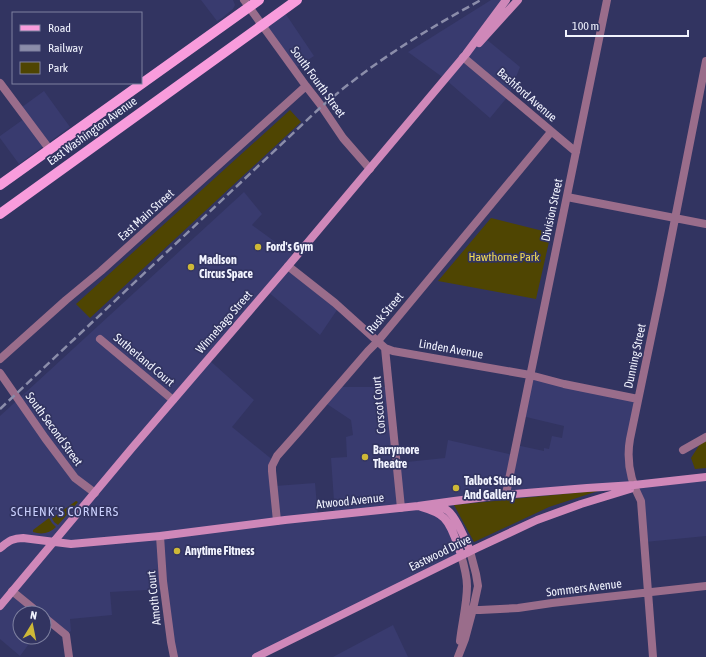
<svg xmlns="http://www.w3.org/2000/svg" width="706" height="657" viewBox="0 0 706 657" font-family="'Asap Condensed',sans-serif">
	<style>
		.built { fill: #393b6f }
		.green { fill: #4f4502 }
		.lines { fill: none; stroke-linecap: round; stroke-linejoin: round }
		.street { stroke: #9a6d8b; stroke-width: 8 }
		.secondary { stroke: #cf88b9; stroke-width: 8 }
		.primary { stroke: #f89cdc; stroke-width: 10 }
		.rail { stroke: #8b8daa; stroke-width: 2.5; stroke-dasharray: 8 4; stroke-linecap: butt }
		.poi-dot { fill: #ceb837; stroke: #323461; stroke-width: 1.5 }
		.labels { text-anchor: middle; dominant-baseline: central; stroke-width: 3.5; stroke-linejoin: round; paint-order: stroke }
		.street-label { font-size: 12px; fill: #f1f3fe; stroke: #323461 }
		.poi-label { font-size: 12px; font-weight: bold; fill: #f1f3fe; stroke: #323461; text-anchor: start }
		.park-label { font-size: 12px; fill: #f2db56; stroke: #323461 }
		.neighbourhood-label { font-size: 13px; letter-spacing: 1px; fill: #c9cffc; stroke: #323461 }
	</style>
	<rect width="100%" height="100%" fill="#323461"/>
	<path class="built" d="M201,0H233L235,5L233,9L222,18L217,21Z
		M491,0H506L480,34L520,67L509,95L490,118L445,79L408,52Z
		M283,10L314,56L294,69L262,25Z
		M44,91L70,127L19,164L0,138V136L28,116L22,107Z
		M244,192L262,214L252,225L296,257L289,265L339,307L320,335L267,291L208,359L254,400L232,427L274,461L275,486L315,483L318,517L335,515L331,458L347,457L346,437L353,435L351,420L324,402L336,387H389L397,463L445,458L448,440L513,455L516,445L544,451V448L549,449L552,436L562,438L564,426L522,416L530,375L638,399L629,444L634,485L419,506L441,515L461,555L256,657H174L164,589L110,592L112,615L70,619L71,631L66,635L47,620L44,624V613H20V637H34L20,656L0,639V416Z
		M706,477V536L645,542L636,492L640,485Z
		M393,625L408,657H333Z"/>
	<path class="green" d="M290,110L301,122L90,318L76,304Z
		M491,218L551,233L536,299L438,281Z
		M706,440V468L695,469L691,458L700,444Z
		M594,491H598L549,507L474,542L454,505Z
		M76,501L78,502L58,525L54,522L52,518Z
		M49,518L52,523L56,527C50,533 42,535 33,532V530Z"/>
	<g class="lines">
		<path class="street" d="M244,0L306,86L320,104L343,138L370,169
			M463,57L576,152
			M0,83L50,150
			M567,197L706,224
			M288,266L335,303L385,348L393,351L530,375L564,384L638,399
			M100,339L173,400
			M385,348L401,508
			M0,359L66,300L101,271L306,86
			M0,373L45,438L75,478L95,493
			M683,450L706,437
			M506,494L607,0
			M277,521L272,471V466L277,456L300,430L368,351L378,341L551,132
			M160,536L163,581L171,642L174,657
			M12,591L39,613
			M465,609L480,610L518,608L552,603L706,586
			M44,617L66,635L69,657
			M460,641C462,623 467,604 467,586C467,575 464,565 461,555
			M458,657L465,639L473,609L478,586L476,574L470,551
			M653,657L641,501C631,482 626,461 630,439L661,290L706,61"/>
		<path class="secondary" d="M479,43L518,0
			M432,506C437,506 443,507 447,510C456,516 466,541 470,551
			M421,507C428,509 438,512 444,518C453,527 457,544 461,555
			M0,548C8,542 12,538 23,538L71,544L160,536L285,520L418,506L454,501L502,495L587,488L634,485L706,477
			M0,606L132,448L288,266L466,54L506,0
			M256,657L477,548L537,520L581,504L630,489"/>
		<path class="primary" d="M0,185L259,0
			M0,214L297,0"/>
		<path class="rail" d="M0,409L322,106C332,98 342,89 353,81C393,50 437,24 481,0"/>
	</g>
	<g class="poi-dot">
		<circle cx="258" cy="247" r="4"/>
		<circle cx="191" cy="267" r="4"/>
		<circle cx="365" cy="457" r="4"/>
		<circle cx="456" cy="488" r="4"/>
		<circle cx="177" cy="551" r="4"/>
	</g>
	<g class="labels">
		<g class="street-label">
			<text transform="translate(318 82) rotate(54)">South Fourth Street</text>
			<text transform="translate(527 95) rotate(41)">Bashford Avenue</text>
			<text transform="translate(92 131) rotate(-36)">East Washington Avenue</text>
			<text transform="translate(552 210) rotate(-78)">Division Street</text>
			<text transform="translate(146 215) rotate(-42)">East Main Street</text>
			<text transform="translate(385 313) rotate(-50)">Rusk Street</text>
			<text transform="translate(224 322) rotate(-49)">Winnebago Street</text>
			<text transform="translate(451 349) rotate(10)">Linden Avenue</text>
			<text transform="translate(635 356) rotate(-78)">Dunning Street</text>
			<text transform="translate(144 360) rotate(40)">Sutherland Court</text>
			<text transform="translate(379 405) rotate(-95)">Corscot Court</text>
			<text transform="translate(54 429) rotate(54)">South Second Street</text>
			<text transform="translate(350 501) rotate(-6)">Atwood Avenue</text>
			<text transform="translate(440 553) rotate(-26)">Eastwood Drive</text>
			<text transform="translate(584 588) rotate(-7)">Sommers Avenue</text>
			<text transform="translate(154 598) rotate(-96)">Amoth Court</text>
		</g>
		<g class="poi-label">
			<text x="266" y="247">Ford's Gym</text>
			<text x="199" y="260">Madison<tspan x="199" dy="14">Circus Space</tspan></text>
			<text x="373" y="450">Barrymore<tspan x="373" dy="14">Theatre</tspan></text>
			<text x="464" y="481">Talbot Studio<tspan x="464" dy="14">And Gallery</tspan></text>
			<text x="185" y="551">Anytime Fitness</text>
		</g>
		<g class="park-label">
			<text x="504" y="257">Hawthorne Park</text>
		</g>
		<g class="neighbourhood-label">
			<text x="65" y="511">SCHENK'S CORNERS</text>
		</g>
	</g>
	<rect x="12" y="12" width="130" height="72" fill="#323461" stroke="#7e80a0"/>
	<rect x="20" y="25" width="20" height="6" fill="#f89cdc" stroke="#7e80a0"/>
	<text x="48" y="32" font-size="12" fill="#f1f3fe">Road</text>
	<rect x="20" y="45" width="20" height="6" fill="#8b8daa" stroke="#7e80a0"/>
	<text x="48" y="52" font-size="12" fill="#f1f3fe">Railway</text>
	<rect x="20" y="62" width="20" height="12" fill="#4f4502" stroke="#7e80a0"/>
	<text x="48" y="72" font-size="12" fill="#f1f3fe">Park</text>
	<g transform="translate(32 625) rotate(10)"><circle r="19" fill="#323461" stroke="#7e80a0"/>
	<path d="M0-3L7 15L0 10L-7 15Z" fill="#ceb837"/>
	<text y="-6" font-size="11" font-weight="bold" text-anchor="middle" fill="#f1f3fe">N</text>
	</g>
	<path d="M566 30v6h122v-6" fill="none" stroke="#f1f3fe" stroke-width="2"/>
	<text x="572" y="30" font-size="12" fill="#f1f3fe" stroke="#323461" stroke-width="3" paint-order="stroke">100 m</text>
</svg>
